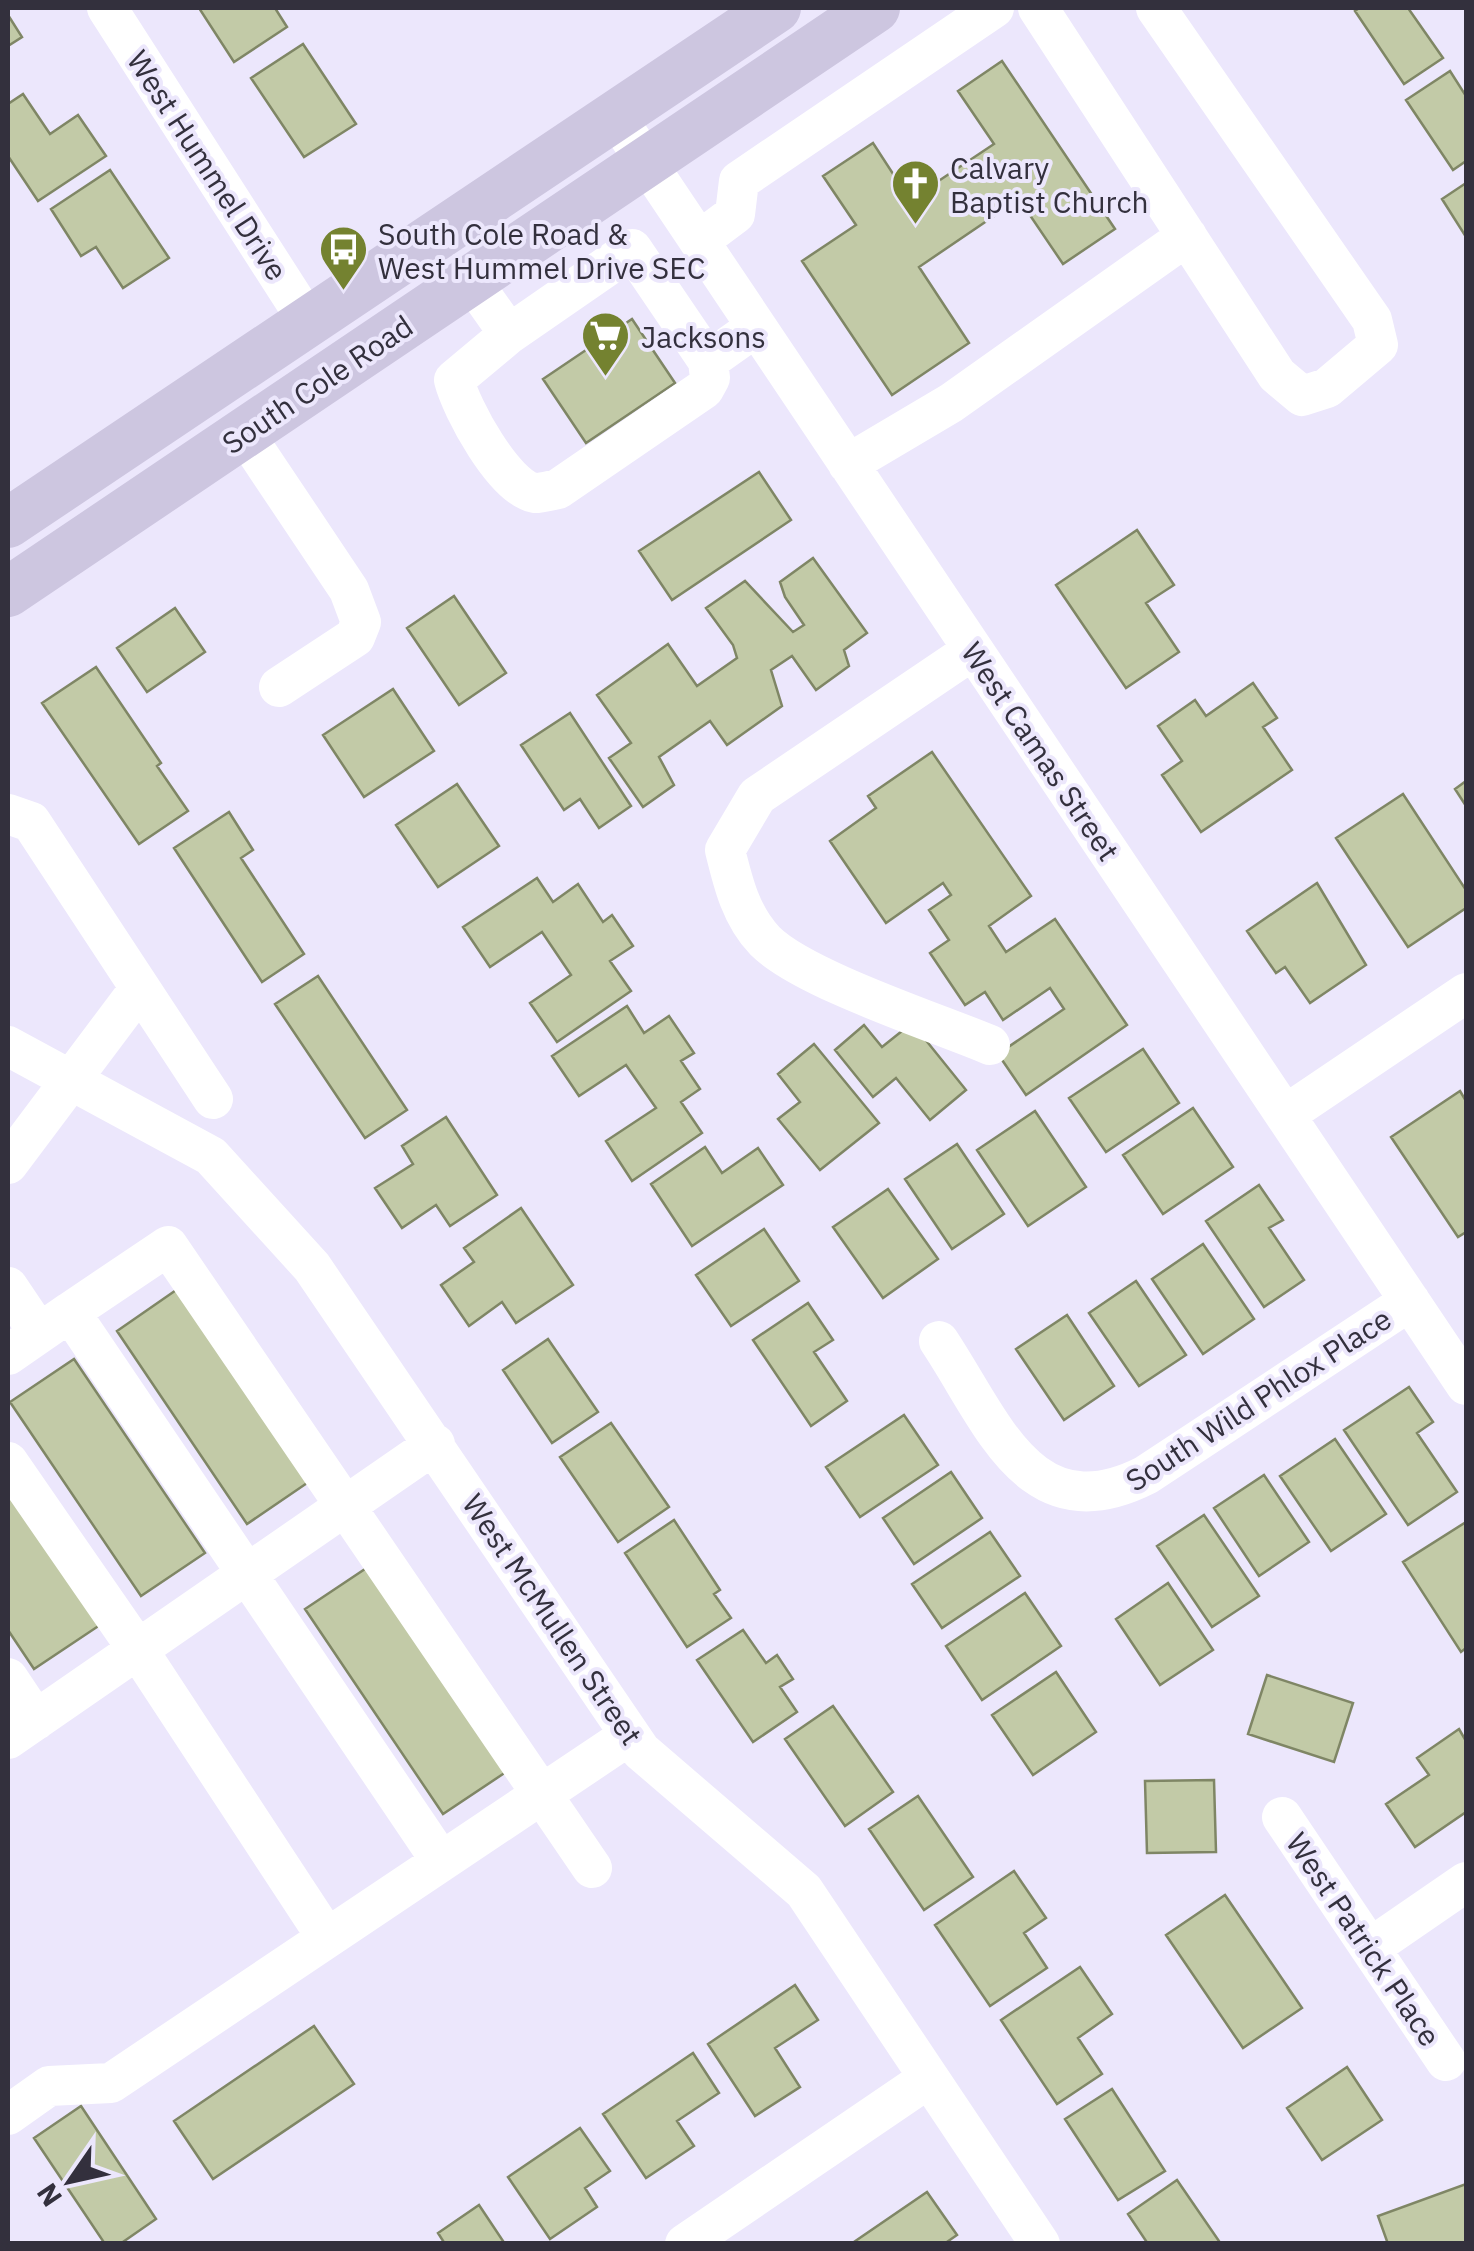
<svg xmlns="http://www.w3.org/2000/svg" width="1474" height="2251" viewBox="0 0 1474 2251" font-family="'IBM Plex Sans',sans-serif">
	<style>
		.building { fill: #c2caa7; stroke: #7f8665; stroke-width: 2.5 }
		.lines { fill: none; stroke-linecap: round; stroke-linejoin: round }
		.minor { stroke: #fff; stroke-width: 40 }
		.major { stroke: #cdc6e0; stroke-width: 50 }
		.labels { text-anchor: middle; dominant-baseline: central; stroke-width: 8; stroke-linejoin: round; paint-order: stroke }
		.street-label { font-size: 30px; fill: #33303d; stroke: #ece7fc }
		.poi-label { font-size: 30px; fill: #33303d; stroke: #ece7fc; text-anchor: start }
	</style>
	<rect width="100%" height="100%" fill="#ece7fc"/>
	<path class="building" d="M199,8H275L287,27L234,62Z
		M1359,8H1408L1443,58L1404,84L1355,11Z
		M8,15L22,37L8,46Z
		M303,44L356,124L304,157L251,78Z
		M1002,61L1115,229L1063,264L1019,199L919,267L969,343L892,395L802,261L856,225L823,176L873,143L910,200L994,144L958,91Z
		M1450,71L1466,96V161L1453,170L1406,100Z
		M23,94L50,134L78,115L106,156L38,201L8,156V104Z
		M110,170L169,258L123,288L96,247L81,256L51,209Z
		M1466,183V237L1442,199Z
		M632,319L675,383L586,443L543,379Z
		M759,472L791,520L672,600L639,551Z
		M1137,530L1174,585L1146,603L1179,652L1126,688L1056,585Z
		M813,558L867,633L844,650L849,666L816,690L792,656L771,670L782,706L727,745L710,721L659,757L674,785L643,807L609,758L631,743L597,695L668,644L697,686L737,658L733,645L706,608L745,581L793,632L804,625L785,597L780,582Z
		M454,596L506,673L459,705L407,628Z
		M175,608L205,652L147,692L117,648Z
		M96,667L161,763L157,766L188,811L139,844L42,703Z
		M1253,683L1277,718L1263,727L1292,770L1201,832L1162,775L1182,761L1158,726L1195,700L1206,716Z
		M393,689L434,751L364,797L323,735Z
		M570,713L631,806L599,828L580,799L564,810L521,745Z
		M932,752L1031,896L989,926L1006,952L1055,919L1127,1025L1026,1095L998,1054L1064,1009L1050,988L1003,1020L985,992L965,1005L930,953L949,940L929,910L951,895L943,883L886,923L830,841L876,808L868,796Z
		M1466,781V806L1455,789Z
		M457,784L499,846L438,887L396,825Z
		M1403,794L1466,890V908L1408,947L1336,838Z
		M229,812L253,850L241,858L304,954L262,982L174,848Z
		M537,878L553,902L578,884L603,922L612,915L633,946L610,961L631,991L557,1042L530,1003L571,975L542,932L490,967L463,927Z
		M1317,883L1366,965L1310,1003L1285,967L1276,973L1247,931Z
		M318,976L407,1110L365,1138L275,1004Z
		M627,1006L644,1033L669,1016L694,1053L681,1061L700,1089L681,1102L702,1133L632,1181L606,1141L656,1108L626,1065L579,1096L552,1056Z
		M912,1023L966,1090L930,1120L896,1078L873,1097L835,1050L864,1025L882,1047Z
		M814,1044L879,1123L820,1170L778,1119L800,1102L778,1074Z
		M1143,1049L1179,1103L1106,1152L1069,1098Z
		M1460,1091L1466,1101V1232L1458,1237L1391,1137Z
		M1193,1108L1233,1167L1163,1214L1123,1155Z
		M1035,1111L1086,1187L1028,1226L977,1150Z
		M446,1117L497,1195L450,1226L436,1205L402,1228L375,1188L413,1164L402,1146Z
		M957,1144L1004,1214L952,1249L905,1179Z
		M705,1147L722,1173L758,1148L783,1185L692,1246L651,1184Z
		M1259,1185L1283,1220L1269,1228L1304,1280L1264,1307L1206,1221Z
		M888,1189L938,1259L883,1298L833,1227Z
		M521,1208L573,1285L516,1323L502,1302L469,1326L441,1285L474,1262L464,1248Z
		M764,1229L799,1281L731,1326L696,1275Z
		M1203,1244L1254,1319L1203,1354L1152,1279Z
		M1136,1281L1186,1355L1139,1386L1089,1313Z
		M182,1286L313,1479L247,1524L117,1331Z
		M808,1303L833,1340L814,1352L847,1401L811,1426L753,1340Z
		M1067,1315L1114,1386L1064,1420L1016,1349Z
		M548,1339L598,1412L552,1443L503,1370Z
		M74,1359L205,1553L141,1596L10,1402Z
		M1409,1387L1433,1422L1417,1433L1457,1492L1408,1525L1344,1430Z
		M904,1415L938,1465L860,1517L826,1467Z
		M611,1423L669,1507L618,1542L560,1457Z
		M1335,1439L1386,1514L1331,1551L1280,1476Z
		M951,1472L982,1518L914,1564L883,1518Z
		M1264,1475L1309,1542L1259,1576L1214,1508Z
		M8,1488L100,1625L34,1669L8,1630Z
		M1204,1515L1259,1596L1212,1627L1157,1546Z
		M674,1520L720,1590L714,1594L731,1618L687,1647L625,1553Z
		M1466,1522V1648L1461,1652L1403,1562Z
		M990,1532L1020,1576L942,1628L912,1584Z
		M371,1565L509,1770L443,1814L305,1609Z
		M1168,1583L1213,1650L1160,1685L1116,1619Z
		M1025,1593L1061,1646L982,1700L946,1646Z
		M743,1630L766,1663L777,1655L793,1679L780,1687L797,1712L753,1742L697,1660Z
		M1056,1672L1096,1732L1033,1775L992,1715Z
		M1267,1675L1353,1703L1334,1762L1248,1734Z
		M833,1706L893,1792L845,1826L785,1739Z
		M1459,1729L1466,1741V1812L1415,1847L1386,1804L1429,1775L1417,1758Z
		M1214,1780L1216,1852L1147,1853L1145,1781Z
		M918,1796L973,1877L924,1910L869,1829Z
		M1014,1871L1046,1918L1024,1933L1047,1968L990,2006L935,1925Z
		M1225,1895L1302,2008L1243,2048L1166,1935Z
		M1080,1967L1112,2014L1078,2038L1102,2074L1057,2104L1001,2020Z
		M795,1985L818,2020L775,2048L800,2087L755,2116L708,2044Z
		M314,2026L354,2084L213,2179L174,2121Z
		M693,2053L719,2093L677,2121L694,2146L646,2178L603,2114Z
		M1347,2067L1382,2120L1322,2160L1287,2108Z
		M1112,2089L1165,2171L1118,2200L1065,2119Z
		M81,2106L156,2219L120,2244H105L34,2138Z
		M580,2128L610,2171L585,2188L597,2207L550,2239L508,2177Z
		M1177,2180L1221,2244H1148L1128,2214Z
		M1466,2184V2244H1388L1378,2216Z
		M927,2192L957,2235L944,2244H851Z
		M479,2205L505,2244H445L438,2233Z"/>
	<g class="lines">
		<path class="minor" d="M107,8L309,323
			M1038,8L1277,375L1302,396L1327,388L1378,345L1372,320L1156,8
			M616,117L1466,1385
			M699,241L735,214L739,181L994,8
			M471,280L509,334L632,249L708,361L756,327
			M509,334L454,380C461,408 504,488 535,493C542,493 552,490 558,489L704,389L710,378L708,361
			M244,433L349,590L361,622L355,637L279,687
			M848,464L951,403L1187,236
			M973,650L757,796L725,850C733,883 741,916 765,941C803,979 935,1022 990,1045
			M8,814L31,822L213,1099
			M8,1046L211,1156L312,1267L641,1751L804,1891L1040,2244
			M1285,1115L1466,993
			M8,1164L140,988
			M8,1287L39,1333
			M70,1312L168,1246L592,1868
			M939,1341C993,1422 1030,1534 1146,1475L1410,1301
			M8,1355L70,1312L441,1861
			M8,1462L138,1650L327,1938
			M8,1678L36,1720
			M8,1739L435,1444
			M1282,1817L1446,2061
			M1370,1948L1466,1882
			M8,2115L49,2086L111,2083L630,1735
			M685,2244L929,2078"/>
		<path class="major" d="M8,523L776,8
			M8,592L875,8"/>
	</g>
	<defs>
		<symbol id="church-pin" viewBox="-11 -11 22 30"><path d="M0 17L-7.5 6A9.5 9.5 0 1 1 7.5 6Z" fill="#748230" stroke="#ece7fc"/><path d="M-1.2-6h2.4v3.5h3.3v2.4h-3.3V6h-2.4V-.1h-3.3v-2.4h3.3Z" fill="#fff"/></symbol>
		<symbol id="bus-pin" viewBox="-11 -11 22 30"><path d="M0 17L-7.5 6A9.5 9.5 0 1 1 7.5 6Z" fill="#748230" stroke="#ece7fc"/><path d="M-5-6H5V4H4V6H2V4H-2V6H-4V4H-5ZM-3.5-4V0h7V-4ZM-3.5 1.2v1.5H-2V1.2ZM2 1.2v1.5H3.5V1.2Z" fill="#fff"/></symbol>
		<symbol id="supermarket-pin" viewBox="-11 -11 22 30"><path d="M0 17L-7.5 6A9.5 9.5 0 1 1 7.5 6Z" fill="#748230" stroke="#ece7fc"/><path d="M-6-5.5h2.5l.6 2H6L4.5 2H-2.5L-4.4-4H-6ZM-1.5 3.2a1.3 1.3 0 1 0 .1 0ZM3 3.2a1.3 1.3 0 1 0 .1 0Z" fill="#fff"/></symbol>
	</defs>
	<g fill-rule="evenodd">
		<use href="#church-pin" x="888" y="156" width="55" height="75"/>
		<use href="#bus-pin" x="316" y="222" width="55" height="75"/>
		<use href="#supermarket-pin" x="578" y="308" width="55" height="75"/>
	</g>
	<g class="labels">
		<g class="street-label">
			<text transform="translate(208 165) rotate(57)">West Hummel Drive</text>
			<text transform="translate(317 384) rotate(-34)">South Cole Road</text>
			<text transform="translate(1041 751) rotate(56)">West Camas Street</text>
			<text transform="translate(1258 1399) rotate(-33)">South Wild Phlox Place</text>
			<text transform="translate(553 1619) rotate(56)">West McMullen Street</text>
			<text transform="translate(1364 1939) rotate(56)">West Patrick Place</text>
		</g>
		<g class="poi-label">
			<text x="950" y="167">Calvary<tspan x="950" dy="34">Baptist Church</tspan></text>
			<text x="378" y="233">South Cole Road &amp;<tspan x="378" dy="34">West Hummel Drive SEC</tspan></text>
			<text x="641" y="336">Jacksons</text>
		</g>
	</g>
	<rect width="1474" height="2251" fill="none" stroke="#33303d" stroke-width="20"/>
	<g transform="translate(70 2181) rotate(236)" stroke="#ece7fc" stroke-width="8" paint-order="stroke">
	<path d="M0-8L18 38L0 25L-18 38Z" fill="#33303d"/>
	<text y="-15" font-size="28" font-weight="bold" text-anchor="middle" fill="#33303d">N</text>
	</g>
</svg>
